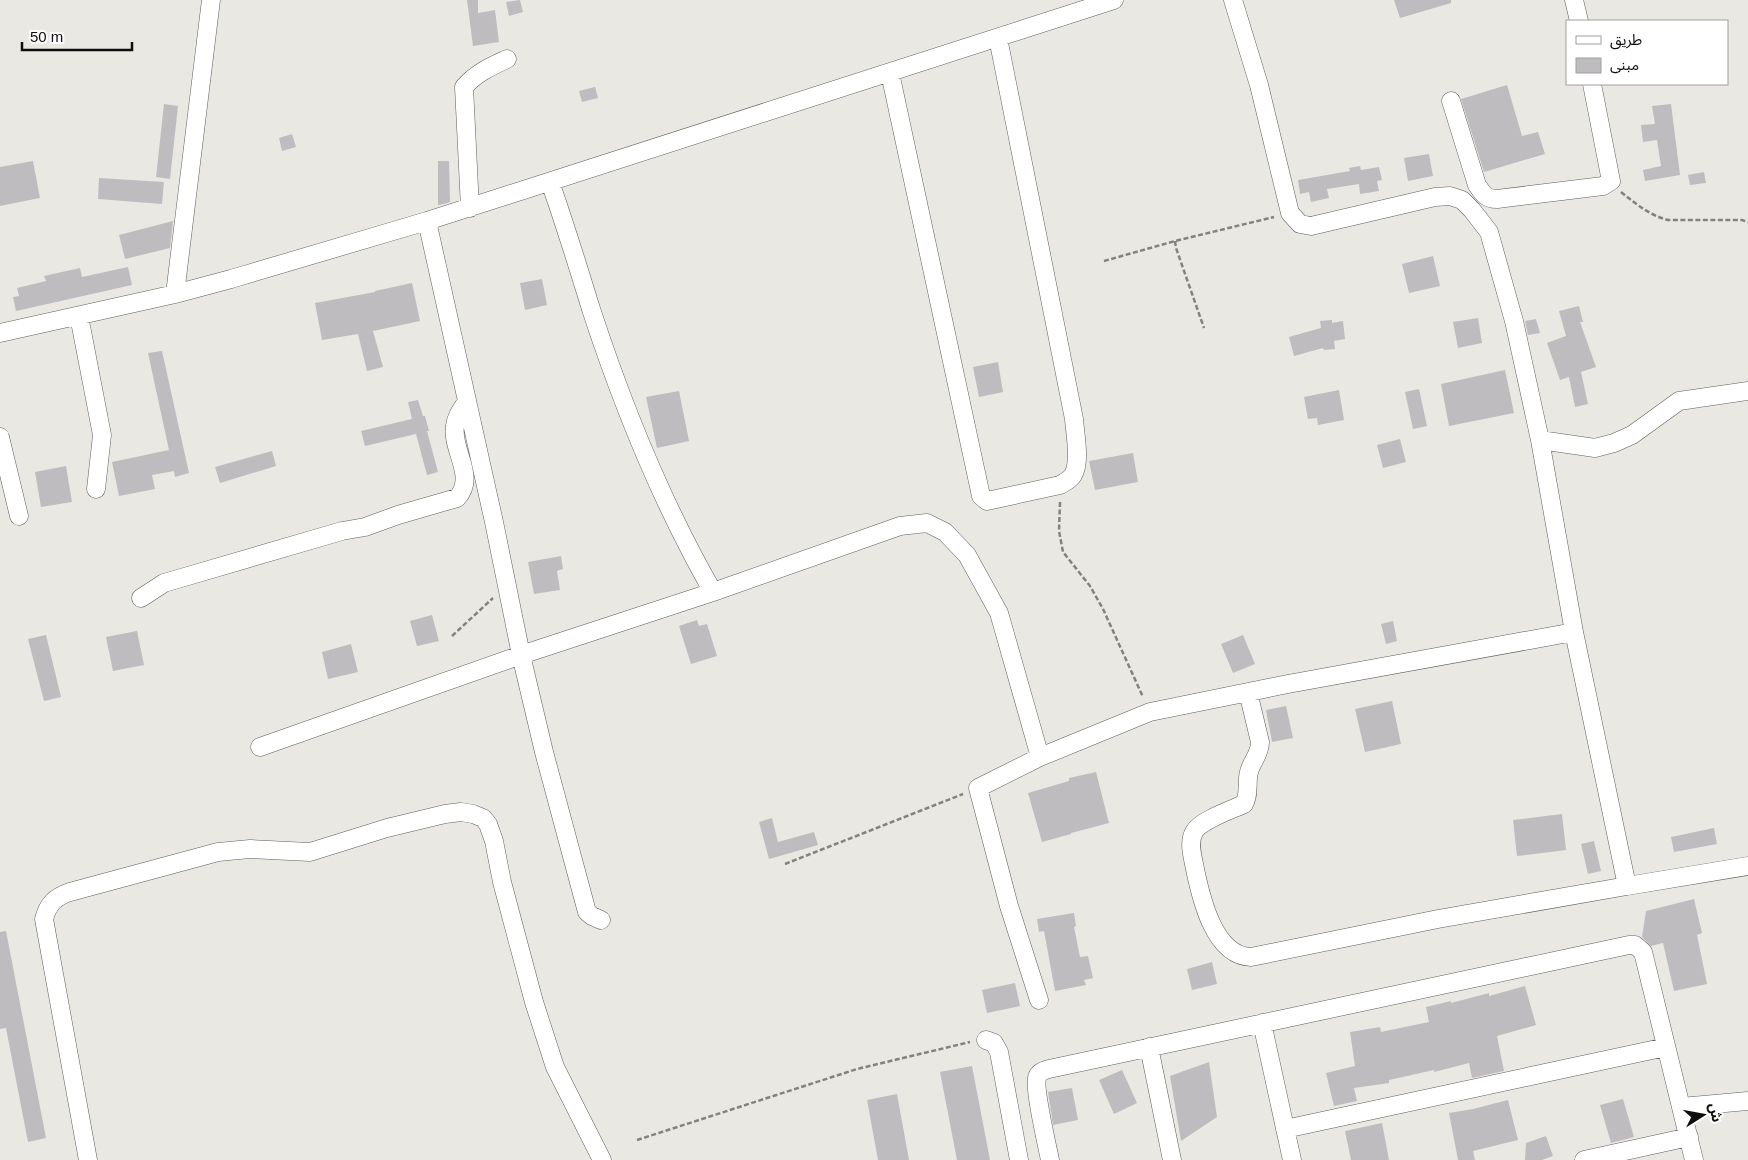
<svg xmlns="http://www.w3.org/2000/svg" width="1748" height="1160" viewBox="0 0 1748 1160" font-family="Arial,'Noto Sans Arabic',sans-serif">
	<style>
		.building { fill: #bfbcc0 }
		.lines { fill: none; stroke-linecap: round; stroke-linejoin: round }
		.minor-casing { stroke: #605e5a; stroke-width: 19 }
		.path { stroke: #84827f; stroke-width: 2.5; stroke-dasharray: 5 2.5; stroke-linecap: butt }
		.minor { stroke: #fff; stroke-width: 18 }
	</style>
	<rect width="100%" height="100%" fill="#eae8e3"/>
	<path class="building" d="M467,0H478V13L495,10L499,42L473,46Z
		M520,0L523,12L509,16L506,2Z
		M1394,0H1451V3L1400,18Z
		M1507,85L1522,136L1538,132L1545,154L1484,172L1461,99Z
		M595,87L598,98L582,102L579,91Z
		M164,104L178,106L170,179L156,177Z
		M1671,104L1680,175L1645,181L1643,170L1661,166L1657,140L1643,142L1641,125L1655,124L1652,106Z
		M292,134L296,147L282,151L279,138Z
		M1429,154L1433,176L1408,181L1404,158Z
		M33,161L40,198L0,206V167Z
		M438,161H449L450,202L444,204L438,205Z
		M1360,166L1361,170L1379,167L1382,180L1377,181L1379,191L1360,194L1359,184L1327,189L1329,198L1311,202L1309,192L1300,194L1298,180L1350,171L1349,168Z
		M1704,172L1706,183L1690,185L1688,175Z
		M99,178L164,182L162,204L98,199Z
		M173,221L170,248L125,259L119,235Z
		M1433,256L1440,286L1409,293L1402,264Z
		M128,267L132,285L16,311L13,297L19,296L17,288L46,281L44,276L80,268L82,277Z
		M542,279L547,305L525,310L520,283Z
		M412,283L420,321L373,331L383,367L367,371L358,334L322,340L315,303L375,292V291Z
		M1579,306L1583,322H1580L1596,367L1581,372L1588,404L1575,407L1569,377L1560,380L1547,343L1566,336L1559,311Z
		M1478,318L1482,343L1458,348L1453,322Z
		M1536,319L1540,333L1528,335L1525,321Z
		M1332,320V323L1343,321L1345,339L1334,341L1335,349L1324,350L1323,348L1294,356L1289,337L1321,328L1320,321Z
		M162,351L189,473L175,477L174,471L152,475L155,489L119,496L112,462L169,450L148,353Z
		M998,362L1003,392L979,397L973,367Z
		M1505,370L1514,413L1449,426L1441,384Z
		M1419,389L1427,426L1413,429L1405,392Z
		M1339,390L1344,420L1318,425L1317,418L1308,419L1304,397Z
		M679,391L689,441L657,448L646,397Z
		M418,400L423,416H425L429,431H427L438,472L427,475L416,434L365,446L361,431L412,419L408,402Z
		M1400,439L1406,462L1383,468L1377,445Z
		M272,451L276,466L220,483L215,467Z
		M1133,453L1138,482L1095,490L1089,461Z
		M66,466L72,502L41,507L35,472Z
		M561,556L563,569L557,571L560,590L534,594L528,562Z
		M432,615L439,641L417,646L410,621Z
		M697,620L699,626L707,624L717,656L691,664L679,626Z
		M1393,621L1397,641L1386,644L1381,624Z
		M137,631L144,665L113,671L106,637Z
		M46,635L61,697L44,701L28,639Z
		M1243,635L1255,664L1233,673L1221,644Z
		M351,644L358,672L328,679L322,652Z
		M1392,701L1401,744L1365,752L1355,709Z
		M1286,706L1293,738L1272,742L1266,710Z
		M1096,772L1109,823L1071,833V834L1042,842L1028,793L1069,781V778Z
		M1562,814L1566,850L1517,856L1513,820Z
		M772,818L778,842L814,832L818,845L769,859L759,822Z
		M1714,828L1717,844L1674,852L1671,837Z
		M1594,841L1601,871L1588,874L1581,844Z
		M1694,899L1702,933L1697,935L1707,984L1674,991L1663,943L1651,946L1642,937L1646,911Z
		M1074,913L1076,926L1074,927L1080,957L1088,956L1093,978L1084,980L1086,985L1055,991L1044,931L1039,932L1037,919Z
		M6,931L46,1138L28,1142L6,1028L0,1029V932Z
		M1212,962L1217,984L1192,990L1187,969Z
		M1015,983L1020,1006L987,1013L982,990Z
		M1525,986L1536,1025L1497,1036L1504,1071L1472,1078L1469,1063L1434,1072V1070L1389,1080V1083L1354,1088L1357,1101L1334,1106L1326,1073L1355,1066L1350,1032L1380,1027L1381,1032L1429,1022L1426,1007L1451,1001V1003L1489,993V996Z
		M1209,1062L1217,1117L1181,1141L1170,1076Z
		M972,1066L990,1160H957L940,1072Z
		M1122,1070L1137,1103L1114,1114L1099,1080Z
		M1072,1088L1078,1120L1053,1125L1048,1092Z
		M897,1094L909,1160H878L867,1100Z
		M1623,1099L1634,1137L1611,1143L1600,1105Z
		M1508,1100L1518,1140L1473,1151L1475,1160H1458L1449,1113L1473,1109Z
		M1382,1123L1389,1160H1351L1345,1131Z
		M1546,1136L1553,1156L1542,1160H1525L1526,1143Z"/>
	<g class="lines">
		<defs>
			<path id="minor" d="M1233,0L1259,85L1290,213L1300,224L1311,226L1435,197L1450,196L1462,200L1472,210L1489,232L1514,321L1540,440L1574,632L1627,886L1748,866
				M1574,0L1579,21
				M890,73L981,496L987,501L1060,485C1065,482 1070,480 1073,475C1081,462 1075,434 1074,419L998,38
				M1451,101L1477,185C1483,194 1486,199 1497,199L1603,186L1611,181L1592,84
				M550,182C565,224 578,267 591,309C623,407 662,503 713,592
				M470,208L464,87C476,73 490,67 507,59
				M427,221L494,522L521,655L544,752L587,912L592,916L601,920
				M175,294L211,0
				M79,316L102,435L96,489
				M0,333L175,294L231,279L427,221L1114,0
				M0,437L19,516
				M1540,440L1595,448L1614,443L1632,435L1679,401L1748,391
				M141,598L164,583L342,531L365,527L398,515L457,498C477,477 451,450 455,426C456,416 462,409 467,401
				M1248,692L1260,742C1260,755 1252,760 1249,772C1246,783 1250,794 1244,804C1231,810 1201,820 1194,832C1188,843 1193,858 1195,869C1201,898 1214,956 1251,957L1438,919L1627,886
				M260,747L521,655L713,592L900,526L927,523L945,532L967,555L999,613L1040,757
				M1039,1000L1009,906L978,788L1040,757L1150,712L1288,684L1574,632
				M1262,1023L1292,1160
				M986,1040L994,1043L999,1052L1019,1160
				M1149,1047L1172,1160
				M1681,1107L1748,1101
				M1285,1129L1666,1047
				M88,1160L44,919C48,904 55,897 70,892L218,852L250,849L310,852L387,828L445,814L461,812L473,814L483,818L488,824L494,841L502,882L534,1002L555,1067L602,1160
				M1050,1160C1047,1145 1034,1089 1037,1078C1038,1072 1045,1070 1049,1069L1629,945H1635L1643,952L1694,1160
				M1584,1160L1689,1137"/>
		</defs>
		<use href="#minor" class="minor-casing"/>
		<path class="path" d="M1621,192C1636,204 1649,215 1668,220H1742L1748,222
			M1175,241L1176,248L1204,328
			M1104,261L1175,241L1274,217
			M1060,502L1059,531L1063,552L1090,586L1103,609L1143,697
			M452,636L493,598
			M785,864L963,794
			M637,1140L857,1069L970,1042"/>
		<use href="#minor" class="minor"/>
	</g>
	<rect x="1566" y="20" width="162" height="65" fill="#ffffff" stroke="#9f9f9e"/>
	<rect x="1576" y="36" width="25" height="8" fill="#ffffff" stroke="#9f9f9e"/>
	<text x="1610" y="45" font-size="15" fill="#0f0e0d">طريق</text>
	<rect x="1576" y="58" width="25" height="15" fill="#bfbcc0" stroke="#9f9f9e"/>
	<text x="1610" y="70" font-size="15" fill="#0f0e0d">مبنى</text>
	<g transform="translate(1703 1115) rotate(79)" stroke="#ffffff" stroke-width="4" paint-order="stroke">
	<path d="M0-4L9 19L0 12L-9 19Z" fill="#0f0e0d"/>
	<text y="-8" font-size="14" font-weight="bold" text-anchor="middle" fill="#0f0e0d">ش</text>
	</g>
	<path d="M22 42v8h110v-8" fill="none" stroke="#0f0e0d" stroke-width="2.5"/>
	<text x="30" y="42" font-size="15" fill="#0f0e0d" stroke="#ffffff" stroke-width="4" paint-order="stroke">50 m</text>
</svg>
